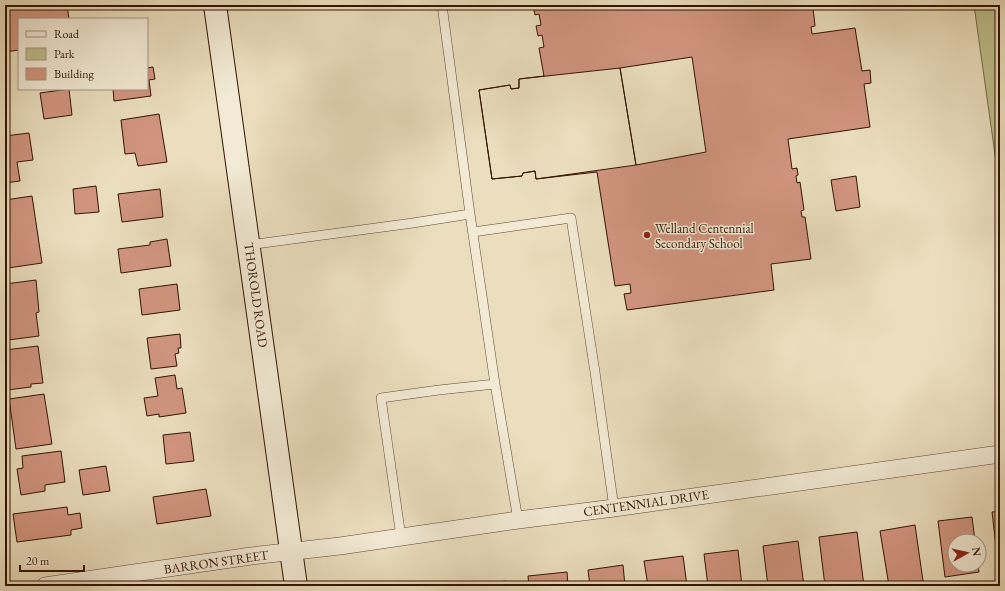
<svg xmlns="http://www.w3.org/2000/svg" width="1005" height="591" viewBox="0 0 1005 591" font-family="'EB Garamond',serif">
	<style>
		.green { fill: #bebf8c; stroke: #786a47 }
		.building { fill: #d1957f; stroke: #331402; fill-rule: evenodd }
		.lines { fill: none; stroke-linecap: round; stroke-linejoin: round }
		.lane-casing { stroke: #614631; stroke-width: 10 }
		.street-casing { stroke: #614631; stroke-width: 18 }
		.secondary-casing { stroke: #331402; stroke-width: 24 }
		.lane { stroke: #f2ead5; stroke-width: 9 }
		.street { stroke: #f2ead5; stroke-width: 17 }
		.secondary { stroke: #f2ead5; stroke-width: 22 }
		.poi-dot { fill: #8f2418; stroke: #f2ead5; stroke-width: 1.5 }
		.labels { text-anchor: middle; dominant-baseline: central; stroke-width: 3; stroke-linejoin: round; paint-order: stroke }
		.poi-label { font-size: 13px; fill: #331402; stroke: #f2ead5; text-anchor: start }
		.street-label { font-size: 13px; fill: #331402; stroke: #f2ead5 }
	</style>
	<rect width="100%" height="100%" fill="#ebdebe"/>
	<filter id="stains"><feTurbulence type="fractalNoise" baseFrequency=".005" numOctaves="4"/><feColorMatrix values="0 0 0 0 .2 0 0 0 0 .09 0 0 0 0 .02 0 0 0 .5 -.17"/></filter>
	<radialGradient id="worn" r=".72"><stop offset=".6" stop-color="#630" stop-opacity="0"/><stop offset="1" stop-color="#630" stop-opacity=".3"/></radialGradient>
	<path class="green" d="M974,5H1000V190Z"/>
	<path class="building" d="M5,5H67L69,19H19V50L5,52Z
		M533,5H808V9L813,8L815,26L811,27L812,34L855,28L862,71L870,70L871,83L864,84L870,127L788,139L792,169L797,168L798,175L796,176L797,183L800,182L804,210L801,211L802,217H805L811,259L771,264L774,290L627,310L624,294L631,293L630,284L615,286L597,172L536,179L535,171L523,173L522,176L492,179L479,90L510,85L511,89L519,88V79L544,76L539,48L544,47L542,35L538,36L536,26L541,25L539,14L535,15ZM692,57L706,152L636,165L620,68Z
		M153,67L155,79L149,80L151,96L114,101L113,89H147V68Z
		M620,68L636,165L536,179L535,171L523,173L522,176L492,179L479,90L510,85L511,89L519,88V79Z
		M69,89L72,115L44,119L40,93Z
		M159,114L167,162L138,166L135,153L125,154L121,120Z
		M29,133L33,160L17,162L20,181L5,183V136Z
		M856,176L860,207L836,211L831,180Z
		M96,186L99,212L75,214L73,189Z
		M160,189L163,217L122,222L118,194Z
		M32,196L42,263L8,268L5,247V200Z
		M167,239L171,266L121,273L118,249L150,245V242Z
		M36,280L39,312L36,313L39,336L8,340L5,315V284Z
		M177,284L180,310L142,315L139,289Z
		M180,334L181,348H178L179,353L175,354L177,366L151,369L147,338Z
		M38,346L43,383L31,384V387L7,390L5,375V350Z
		M175,375L177,389L182,388L186,413L159,417V414L147,416L144,398L158,396L155,378Z
		M44,394L52,444L16,449L9,399Z
		M190,432L194,461L166,464L163,435Z
		M61,451L65,482L45,485V491L21,495L17,469L23,468L22,456Z
		M106,466L110,491L83,495L79,470Z
		M206,489L211,516L157,524L153,497Z
		M67,507L68,515L80,513L82,528L71,530V535L17,542L13,514Z
		M1000,511V546H996L992,512Z
		M972,517L975,541H955V565H978L979,572L945,577L938,521Z
		M915,525L923,581L889,586L880,531Z
		M857,532L864,586H825L819,537Z
		M798,541L804,586H768L763,546Z
		M738,550L742,586H708L704,554Z
		M683,556L687,586H648L644,561Z
		M623,565L625,586H590L588,570Z
		M567,572L568,586H529L528,576Z
		M506,581L507,586H472V585Z"/>
	<g class="lines">
		<defs>
			<path id="lane" d="M442,5L470,214L495,384L518,520
				M473,232L571,218L595,372L614,508
				M249,245L413,223L470,214
				M401,537L381,398L439,390L495,384"/>
			<path id="street" d="M45,586L251,556L340,546L518,520L614,508L1000,454"/>
			<path id="secondary" d="M215,5L296,586"/>
		</defs>
		<use href="#lane" class="lane-casing"/>
		<use href="#street" class="street-casing"/>
		<use href="#secondary" class="secondary-casing"/>
		<use href="#lane" class="lane"/>
		<use href="#street" class="street"/>
		<use href="#secondary" class="secondary"/>
	</g>
	<circle class="poi-dot" cx="647" cy="235" r="4"/>
	<g class="labels">
		<g class="poi-label">
			<text x="655" y="228">Welland Centennial<tspan x="655" dy="15">Secondary School</tspan></text>
		</g>
		<g class="street-label">
			<text transform="translate(256 295) rotate(82)">THOROLD ROAD</text>
			<text transform="translate(646 503) rotate(-8)">CENTENNIAL DRIVE</text>
			<text transform="translate(216 562) rotate(-8)">BARRON STREET</text>
		</g>
	</g>
	<rect width="1005" height="591" fill="none" stroke="#ebdebe" stroke-width="20"/>
	<rect x="6" y="6" width="993" height="579" fill="none" stroke="#331402" stroke-width="2"/>
	<rect x="10" y="10" width="985" height="571" fill="none" stroke="#331402"/>
	<rect x="18" y="18" width="130" height="72" fill="#f2ead5" stroke="#a69481"/>
	<rect x="26" y="31" width="20" height="6" fill="#f2ead5" stroke="#a69481"/>
	<text x="54" y="38" font-size="12" fill="#331402">Road</text>
	<rect x="26" y="48" width="20" height="12" fill="#bebf8c" stroke="#a69481"/>
	<text x="54" y="58" font-size="12" fill="#331402">Park</text>
	<rect x="26" y="68" width="20" height="12" fill="#d1957f" stroke="#a69481"/>
	<text x="54" y="78" font-size="12" fill="#331402">Building</text>
	<g transform="translate(967 553) rotate(82)"><circle r="19" fill="#f2ead5" stroke="#a69481"/>
	<path d="M0-3L7 15L0 10L-7 15Z" fill="#8f2418"/>
	<text y="-6" font-size="11" font-weight="bold" text-anchor="middle" fill="#331402">N</text>
	</g>
	<path d="M20 565v6h64v-6" fill="none" stroke="#331402" stroke-width="2"/>
	<text x="26" y="565" font-size="12" fill="#331402" stroke="#f2ead5" stroke-width="3" paint-order="stroke">20 m</text>
	<rect width="100%" height="100%" filter="url(#stains)"/>
	<rect width="100%" height="100%" fill="url(#worn)"/>
</svg>
